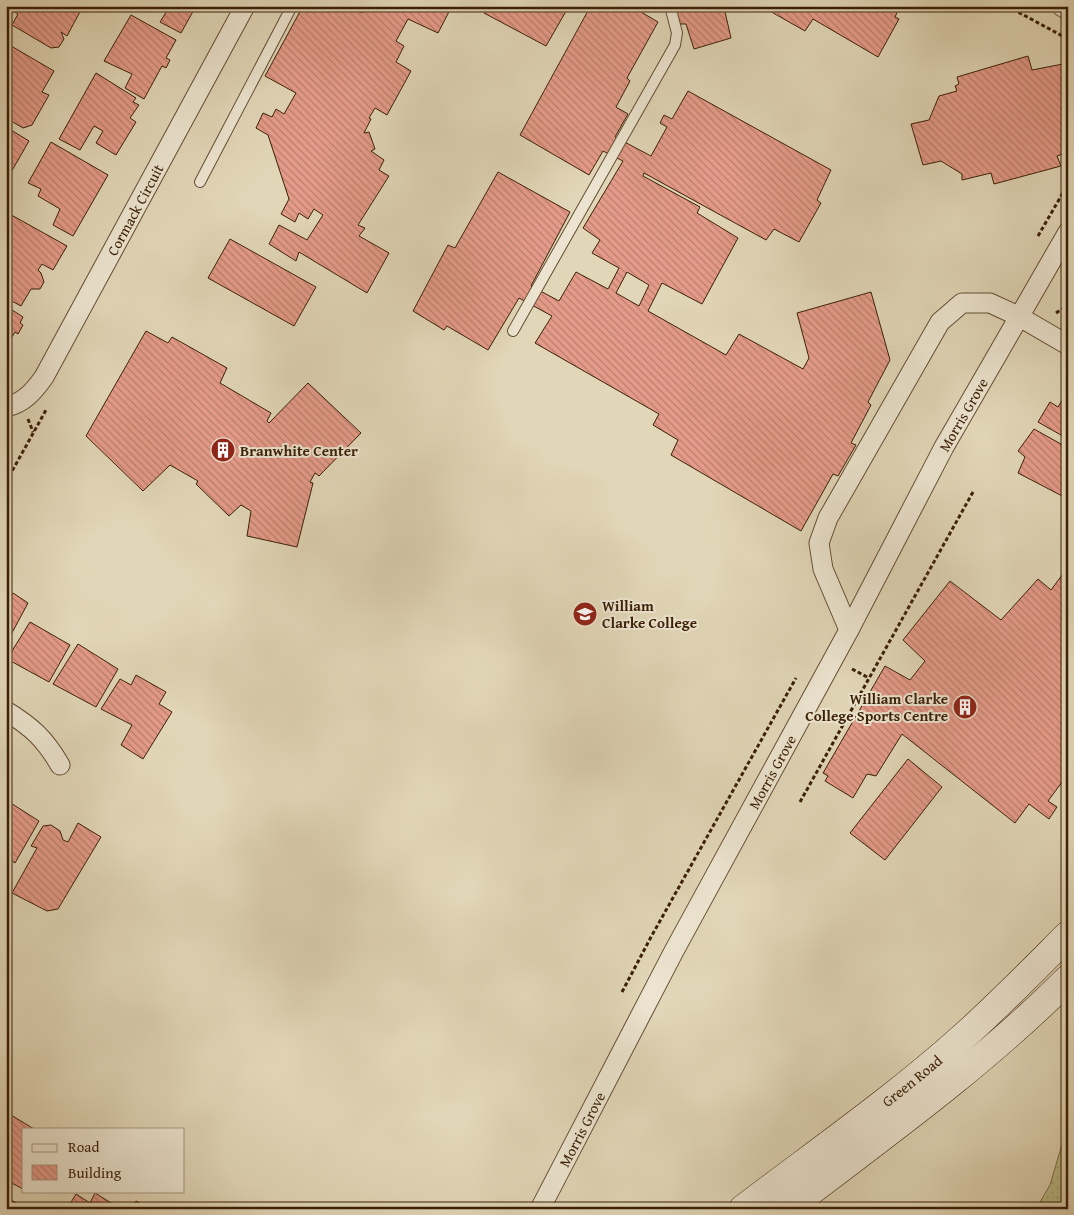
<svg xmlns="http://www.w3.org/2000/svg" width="1074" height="1215" viewBox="0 0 1074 1215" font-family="'Gentium Book Plus',serif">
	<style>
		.park { fill: url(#park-dots); stroke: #7a6e48 }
		.building { fill: url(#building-back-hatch); stroke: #3a1f06; fill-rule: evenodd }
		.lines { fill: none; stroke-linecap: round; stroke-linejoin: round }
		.service-casing { stroke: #644d32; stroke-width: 12 }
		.minor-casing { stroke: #644d32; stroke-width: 21 }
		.secondary-casing { stroke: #3a1f06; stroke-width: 29 }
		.path { stroke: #3a1f06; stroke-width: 3; stroke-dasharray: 4 2.5; stroke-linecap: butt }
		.service { stroke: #ece4d0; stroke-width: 10 }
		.minor { stroke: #ece4d0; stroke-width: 19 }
		.secondary { stroke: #ece4d0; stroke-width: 28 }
		.labels { text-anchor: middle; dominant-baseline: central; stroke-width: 4; stroke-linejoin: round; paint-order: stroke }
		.street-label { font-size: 15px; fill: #3a1f06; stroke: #ece4d0 }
		.poi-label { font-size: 15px; font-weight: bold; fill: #3a1f06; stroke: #ece4d0; text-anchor: start }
	</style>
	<defs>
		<pattern id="park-dots" width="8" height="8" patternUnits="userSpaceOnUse" patternTransform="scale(1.25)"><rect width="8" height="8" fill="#babc89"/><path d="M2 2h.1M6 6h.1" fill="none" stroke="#a1a175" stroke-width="1.8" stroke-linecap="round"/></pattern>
		<pattern id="building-back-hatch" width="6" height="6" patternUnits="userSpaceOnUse" patternTransform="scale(1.25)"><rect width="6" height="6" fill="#e59b89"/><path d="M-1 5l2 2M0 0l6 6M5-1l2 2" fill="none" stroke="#bb7e6e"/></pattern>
	</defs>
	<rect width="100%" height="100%" fill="#e1d6b7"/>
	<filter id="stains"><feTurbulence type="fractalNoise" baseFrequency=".004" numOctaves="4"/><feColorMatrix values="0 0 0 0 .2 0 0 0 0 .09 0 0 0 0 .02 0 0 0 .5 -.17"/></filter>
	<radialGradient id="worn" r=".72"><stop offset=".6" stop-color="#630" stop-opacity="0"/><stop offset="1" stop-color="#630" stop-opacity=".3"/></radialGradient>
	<path class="park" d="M1068,1124V1209H1036L1050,1185Z"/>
	<path class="building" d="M11,6H79L82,8L67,36L61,32L64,39L59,47L51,48L12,25L18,14L9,9Z
		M170,6H196L181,33L160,22Z
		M303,6H351L362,13L366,6H452L438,33L408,19L396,41L404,46L396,62L411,71L387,115L375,108L369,118L371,119L364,133L369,132L375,149L371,151L384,160L379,170L389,176L358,225L365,228L359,236L389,253L367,293L299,252L296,261L269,244L279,225L307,240L323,215L314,209L308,219L299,213L295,222L281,214L289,199L268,135L256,128L263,113L272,117L276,109L284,114L296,93L265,76Z
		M487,6H569L546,46L484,13Z
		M594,6H611L615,9L616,6H631L658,22L627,78L630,81L616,107L628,114L615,137L651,156L667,127L660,123L664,115L672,119L688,91L831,170L817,200L821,203L799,242L774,229L766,240L644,173L643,176L700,207L697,213L738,238L702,304L662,283L648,311L726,355L739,334L803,369L809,358L797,313L871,292L890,360L868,402L871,405L851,443L856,445L838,476L833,474L801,531L671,455L678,440L653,425L659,414L535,343L552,316L519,298L488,350L447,326L444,330L413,311L448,245L455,248L498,172L570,212L531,286L559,301L576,272L608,289L619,268L592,253L600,240L583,228L623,161L603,151L589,175L520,135L590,7L592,9ZM627,272L649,285L639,306L616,293Z
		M675,6H747L725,12L731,38L694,49L686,24H680Z
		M761,6H900L895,17L899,19L878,57L813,19L805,31Z
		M131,15L176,40L166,58L170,60L166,68L162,66L144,99L125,88L132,74L104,61Z
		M6,43L54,71L42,92L49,95L32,125L23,128L6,118Z
		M1028,56L1032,70L1063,64L1068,83V152L1057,156L1061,166L994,184L991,173L962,180V174L941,161L923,165L911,124L929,120L939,96L957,91L955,86L959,84L957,77Z
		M96,73L136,98L133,102L139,105L130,118L136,122L116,155L96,143L103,131L94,126L80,150L59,139Z
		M6,127L29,141L6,181Z
		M51,142L108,175L73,236L53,225L60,209L38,196L41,189L28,183Z
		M6,212L67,246L53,270L42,264L38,270L41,273L44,282L40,289H31L21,306L6,298V274L11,267L6,264Z
		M230,239L316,287L294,326L208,278Z
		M6,306L23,317L20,323L23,325L18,334L15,332L6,347Z
		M146,331L168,343L172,337L227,368L220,383L271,413L267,421L269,423L308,383L361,433L319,476L315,473L310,482L313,483L297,547L247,536L251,511L241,505L229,516L196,484L198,481L170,465L143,491L86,436Z
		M1063,399L1068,401V439L1038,422L1050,402L1058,407Z
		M1034,429L1068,448V499L1018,473L1025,457L1018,451Z
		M1068,567V774L1048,801L1057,807L1049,819L1029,804L1015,823L902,734L876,776L867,774L853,798L825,781L828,776L823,773L885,666L910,680L925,661L903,640L950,581L1001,620L1038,579L1051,590Z
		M13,593L28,603L6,644V600L9,601Z
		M30,622L70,645L49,682L7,659Z
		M78,644L118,669L96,707L53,684Z
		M136,675L166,692L159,704L172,712L143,759L121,745L132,725L101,709L120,679L131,685Z
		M908,759L942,787L885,860L850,833Z
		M6,800L39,821L15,863L6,857Z
		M78,823L101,837L58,909L47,911L12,893L37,848L31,846L43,826L51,825L60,831L63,840L68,842Z
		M11,1115L34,1129H24L23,1189L6,1180V1117Z
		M95,1193L116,1206L115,1209H67L76,1194L90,1203Z
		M6,1196L16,1203L12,1209H6Z
		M136,1201L150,1209H131Z"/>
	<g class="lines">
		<defs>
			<path id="service" d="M200,182L292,6
				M513,331L675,45L677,33L670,6"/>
			<g id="minor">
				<path d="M1061,6L1068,10"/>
				<path id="s1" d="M6,407C24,403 34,391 44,377L245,6"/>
				<path d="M849,630L823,569L819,543L828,518L940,322L962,303H990L1018,316L1068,345"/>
				<path d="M6,711C32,727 45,739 60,765"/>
				<path id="s2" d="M540,1209L674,951L849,630L944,447L1068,232"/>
			</g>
			<g id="secondary">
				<path id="s3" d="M743,1209C815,1154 894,1099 962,1038C999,1005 1033,970 1068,935"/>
				<path d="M787,1209C884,1135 982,1065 1068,979"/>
			</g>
		</defs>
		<use href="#service" class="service-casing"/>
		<use href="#minor" class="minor-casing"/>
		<use href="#secondary" class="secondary-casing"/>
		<path class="path" d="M1007,6L1068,39
			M1038,236L1068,184
			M1056,313L1068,305
			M28,419L33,432
			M6,482L46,410
			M852,669L869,678
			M800,802L973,492
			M622,992L651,937L796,678"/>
		<use href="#service" class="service"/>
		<use href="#minor" class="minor"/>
		<use href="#secondary" class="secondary"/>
	</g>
	<defs>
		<symbol id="building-disc" viewBox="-11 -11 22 22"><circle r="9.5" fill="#8f2418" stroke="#ece4d0"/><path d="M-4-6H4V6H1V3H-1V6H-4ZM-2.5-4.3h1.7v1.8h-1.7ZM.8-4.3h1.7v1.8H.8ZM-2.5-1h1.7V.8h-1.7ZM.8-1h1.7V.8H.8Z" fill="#fff"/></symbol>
		<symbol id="school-disc" viewBox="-11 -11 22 22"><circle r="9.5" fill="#8f2418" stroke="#ece4d0"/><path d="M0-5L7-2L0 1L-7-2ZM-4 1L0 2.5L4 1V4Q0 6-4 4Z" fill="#fff"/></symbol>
	</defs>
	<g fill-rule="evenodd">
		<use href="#building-disc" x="209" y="436" width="28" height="28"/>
		<use href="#school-disc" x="571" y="600" width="28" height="28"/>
		<use href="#building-disc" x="951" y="693" width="28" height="28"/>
	</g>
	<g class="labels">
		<g class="street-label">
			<text stroke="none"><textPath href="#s1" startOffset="240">Cormack Circuit</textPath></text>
			<text stroke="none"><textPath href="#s2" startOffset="900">Morris Grove</textPath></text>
			<text stroke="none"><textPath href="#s2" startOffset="495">Morris Grove</textPath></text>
			<text stroke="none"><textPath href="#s3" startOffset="212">Green Road</textPath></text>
			<text stroke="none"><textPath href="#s2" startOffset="90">Morris Grove</textPath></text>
		</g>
		<g class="poi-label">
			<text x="240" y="450">Branwhite Center</text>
			<text x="602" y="605">William<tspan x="602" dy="17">Clarke College</tspan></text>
			<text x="948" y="698" text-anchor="end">William Clarke<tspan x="948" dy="17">College Sports Centre</tspan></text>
		</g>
	</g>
	<rect width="1074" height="1215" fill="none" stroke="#e1d6b7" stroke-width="25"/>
	<rect x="8" y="8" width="1059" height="1200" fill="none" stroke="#3a1f06" stroke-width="2.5"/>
	<rect x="12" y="12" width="1049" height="1190" fill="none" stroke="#3a1f06"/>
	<rect x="22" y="1128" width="162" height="65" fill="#ece4d0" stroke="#a5957f"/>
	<rect x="32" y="1144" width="25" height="8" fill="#ece4d0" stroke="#a5957f"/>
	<text x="68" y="1152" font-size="15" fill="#3a1f06">Road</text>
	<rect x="32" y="1165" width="25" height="15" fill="url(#building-back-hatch)" stroke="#a5957f"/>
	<text x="68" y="1178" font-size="15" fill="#3a1f06">Building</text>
	<rect width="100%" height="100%" filter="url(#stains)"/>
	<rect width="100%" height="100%" fill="url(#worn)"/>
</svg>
